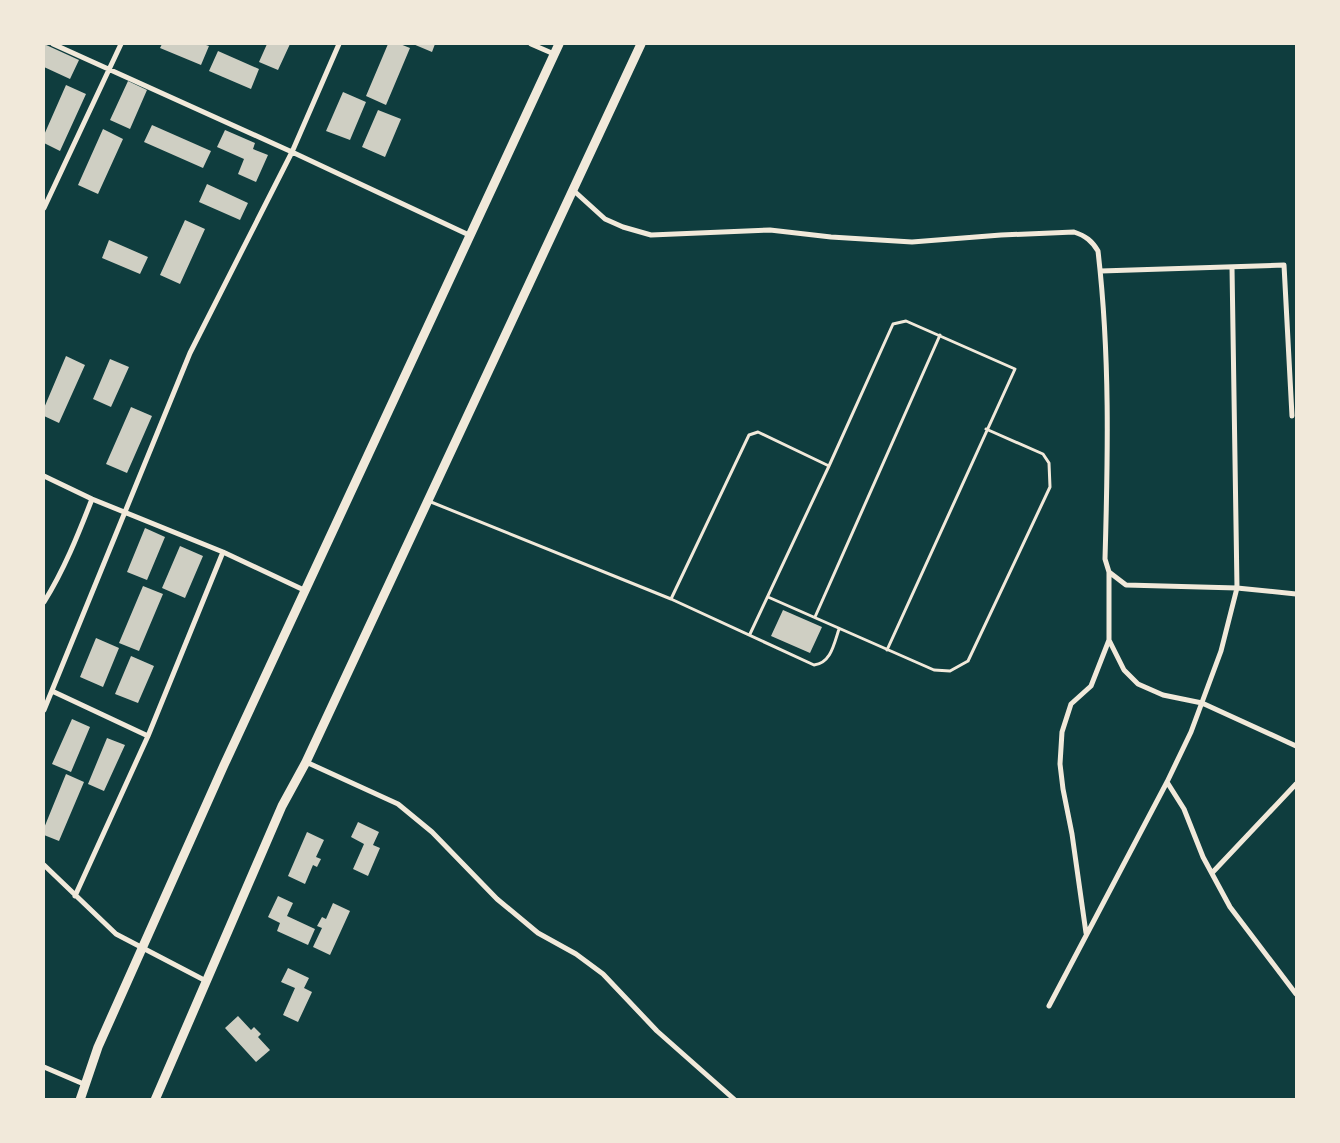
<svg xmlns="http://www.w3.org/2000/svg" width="1340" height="1143" viewBox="0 0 1340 1143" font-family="Cabin,sans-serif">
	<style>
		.building { fill: #cfcfc3 }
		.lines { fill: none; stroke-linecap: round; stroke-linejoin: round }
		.service { stroke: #f1e9da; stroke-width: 3 }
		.minor { stroke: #f1e9da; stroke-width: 5 }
		.trunk { stroke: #f1e9da; stroke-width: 9 }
	</style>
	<rect width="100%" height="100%" fill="#0f3d3e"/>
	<path class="building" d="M44,44L79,60L70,79L44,67Z
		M162,44H203L209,46L201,65L160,48Z
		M267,44H290L278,70L259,62Z
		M388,44H400L410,48L386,105L366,96Z
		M413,44H435L432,52Z
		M218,51L259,69L251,89L209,71Z
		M128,81L147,90L130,129L110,120Z
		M66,85L86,94L60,151L44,143V135Z
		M343,92L366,102L350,140L326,131Z
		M378,110L401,119L385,157L362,147Z
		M152,125L211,151L203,168L144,142Z
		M103,129L123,139L98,194L78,185Z
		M225,130L255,143L253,149L268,155L256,182L238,174L244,159L217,147Z
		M207,184L248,203L240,220L199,202Z
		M185,220L205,229L180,284L160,275Z
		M109,240L148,257L140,274L102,258Z
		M66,356L85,365L59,423L44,416V408Z
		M110,359L129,367L111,407L93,399Z
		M131,407L152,416L127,473L106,464Z
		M145,528L165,537L147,580L127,572Z
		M180,546L203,556L185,598L162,588Z
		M143,586L163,594L139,651L119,643Z
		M783,610L822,627L810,653L771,636Z
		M96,638L119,648L103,687L80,677Z
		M131,656L154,666L138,703L115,694Z
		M72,719L90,727L71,772L52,764Z
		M107,738L125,745L104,791L88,784Z
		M66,774L84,782L59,841L44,835V828Z
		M358,822L379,832L373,845L380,848L368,876L353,869L364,844L351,837Z
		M307,832L324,840L316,857L321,859L317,867L313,865L305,884L288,876Z
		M278,896L293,903L287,916L315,929L308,945L277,931L280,923L268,917Z
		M333,903L350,911L330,955L313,947L322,928L317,926L322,917L326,919Z
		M288,968L309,978L304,988L312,992L298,1022L283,1015L295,988L281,982Z
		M238,1016L251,1030L254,1027L261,1034L258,1037L270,1050L256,1062L225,1028Z"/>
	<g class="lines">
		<path class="service" d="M431,502L671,599L814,665C831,663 834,644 839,629
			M768,597L934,670L950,671L968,661L1050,487L1049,463L1043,454L986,429
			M671,599L749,435L758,432L829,466
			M815,617L940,335
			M750,634L829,466L893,324L906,321L1015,369L887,650"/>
		<path class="minor" d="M53,44L292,152L469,235
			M531,44L554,54
			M573,190L605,219L623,227L651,235L770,230L831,237L912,242L1001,235L1074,232C1086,236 1092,241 1098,251C1110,355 1108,455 1105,559L1109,572V640L1124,670L1138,684L1163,695L1202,703L1296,746
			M44,208L121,44
			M1101,271L1284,265L1292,416
			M44,476L92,499L223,552L306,591
			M1109,572L1126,585L1237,588L1296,594
			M44,602C64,570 78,535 92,499
			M52,691L148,736
			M44,710L190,353L292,152L339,44
			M306,762L398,804L432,832L497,899L538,933L576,954L603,974L657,1031L735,1100
			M1167,782L1184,809L1203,857L1230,907L1296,994
			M44,865L116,934L206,981
			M1212,873L1296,784
			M75,896L148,736L223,552
			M1086,933L1072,834L1063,789L1060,764L1062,732L1071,704L1091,686L1109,640
			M1049,1006L1167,782L1191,732L1221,651L1237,588L1232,267
			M44,1067L86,1085"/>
		<path class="trunk" d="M80,1100L98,1047L224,765L559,44
			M155,1100L282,806L306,762L641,44"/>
	</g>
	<rect width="1340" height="1143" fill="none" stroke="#f1e9da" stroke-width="90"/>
</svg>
